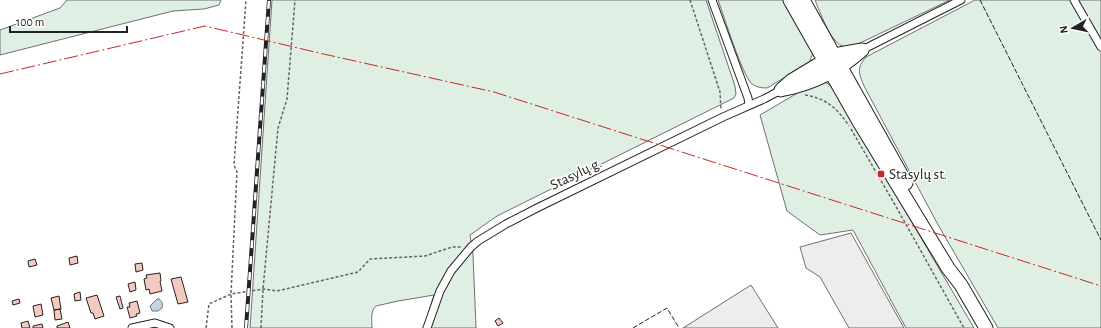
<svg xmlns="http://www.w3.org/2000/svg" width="1101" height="328" viewBox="0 0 1101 328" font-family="'Alegreya Sans',sans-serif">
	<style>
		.green { fill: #e0efe3; stroke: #6f6f6f }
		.parking { fill: #ededed; stroke: #6f6f6f }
		.water { fill: #c7d3dd; stroke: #6f6f6f }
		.building { fill: #f3c9c0; stroke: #222 }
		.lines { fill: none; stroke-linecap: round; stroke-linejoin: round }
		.street-casing { stroke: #222; stroke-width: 9 }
		.highway-casing { stroke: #222; stroke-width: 15 }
		.path { stroke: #646464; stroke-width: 1.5; stroke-dasharray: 3 2; stroke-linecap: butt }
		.street { stroke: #fff; stroke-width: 7 }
		.highway { stroke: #fff; stroke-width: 13 }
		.rail-casing { stroke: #222; stroke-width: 4 }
		.rail { stroke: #fff; stroke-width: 2.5; stroke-dasharray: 8; stroke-linecap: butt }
		.fence { stroke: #222; stroke-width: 1; stroke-dasharray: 5 2; stroke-linecap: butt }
		.power { stroke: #c62828; stroke-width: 1; stroke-dasharray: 14 3 2 3; stroke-linecap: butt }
		.poi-dot { fill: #c62828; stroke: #fff; stroke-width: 1.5 }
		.labels { text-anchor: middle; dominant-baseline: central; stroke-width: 3; stroke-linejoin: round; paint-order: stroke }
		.street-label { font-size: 15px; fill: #222; stroke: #fff }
		.poi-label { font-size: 15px; fill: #222; stroke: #fff; text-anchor: start }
	</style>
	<rect width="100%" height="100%" fill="#fff"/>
	<path class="green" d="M67,0H221L219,5L204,9L173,11L0,55V30L60,8Z
		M272,0H706L735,86L736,94L734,98L497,216L470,235L473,254L476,328H424L434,295L398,301L376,306C370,311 372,321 372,328H250Z
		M718,0H786L813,53L809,63L767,88C761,88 756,87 752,84C742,75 724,16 718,0Z
		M815,0H950L858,44C853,45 847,48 842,46C830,41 820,12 815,0Z
		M975,0H1101V328H998L937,223L864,86C859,73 856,69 866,57Z
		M822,82L827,83L833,88L974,328H906L853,230L820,235L787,211L760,115L813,84Z"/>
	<path class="parking" d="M851,233L904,328H849L820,277L806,268L800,247Z
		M751,285L778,328H683Z"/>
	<path class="water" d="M157,299H159C162,301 163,304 162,308L158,311H152L150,306Z"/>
	<path class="building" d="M77,256L78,263L70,265L69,258Z
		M35,259L37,265L29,267L28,261Z
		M142,263L143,270L136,272L135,264Z
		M160,273L161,281H160L162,291L150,294L149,289L146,290L144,279L147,278L146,275Z
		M181,277L188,302L178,304L171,279Z
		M135,282L136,290L130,292L128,284Z
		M80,292L81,300L75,301L74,294Z
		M97,295L104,316L95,319L93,313H91L86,298Z
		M59,296L61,309L54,310L51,298Z
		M120,296L123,308L120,309L116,297Z
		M19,299L20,303L13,305L12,301Z
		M137,301L140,313L136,314L137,316L130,318L127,307H130L129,303Z
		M41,304L43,315L35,317L33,306Z
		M60,309L62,319L55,320L54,310Z
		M499,318L503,323L498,326L495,321Z
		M28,321L30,328H22L21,323Z
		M68,322L70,328H57V326Z
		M42,324L43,328H33V326Z"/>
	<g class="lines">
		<defs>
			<path id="street" d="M712,0L748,98L749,105
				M1074,0L1101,47
				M862,50L961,0
				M132,328L155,323L170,328
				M427,328L440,291L451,271L471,247L478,241L506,224L537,208L723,117L764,99L781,90"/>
			<path id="highway" d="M790,0L858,120L948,268L961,285L986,328
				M803,0L906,183
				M785,89C814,83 840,70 862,50
				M781,90L791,81L834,55L862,50"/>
		</defs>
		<use href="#street" class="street-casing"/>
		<use href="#highway" class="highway-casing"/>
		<path class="path" d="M690,0L720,92L721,109
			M805,95C826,98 838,109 849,126
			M851,129L894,203L964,328
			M206,328L209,304L231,294L263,289L277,291L358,272L370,259L425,256L452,247H461
			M232,328L231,294L237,172L234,165L246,0
			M261,328L263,289L278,128L287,99L295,0"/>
		<use href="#street" class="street"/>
		<use href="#highway" class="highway"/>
		<defs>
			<path id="rail" d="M246,328L269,0"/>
		</defs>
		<use href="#rail" class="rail-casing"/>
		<use href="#rail" class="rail"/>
		<path class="fence" d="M980,0L1101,240
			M633,328L667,308L679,328"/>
		<path class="power" d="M0,74L205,26L319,53L494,92L1101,286"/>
	</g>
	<rect class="poi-dot" x="877" y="170" width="8" height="8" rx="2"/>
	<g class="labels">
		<g class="street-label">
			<text transform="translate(576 174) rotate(-26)">Stasylų g.</text>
		</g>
		<g class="poi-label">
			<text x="889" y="174">Stasylų st.</text>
		</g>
	</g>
	<g transform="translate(1073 28) rotate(261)" stroke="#ffffff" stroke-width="3" paint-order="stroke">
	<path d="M0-3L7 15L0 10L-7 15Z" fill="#222222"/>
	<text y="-6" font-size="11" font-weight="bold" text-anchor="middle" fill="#222222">N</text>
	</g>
	<path d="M10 26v6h117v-6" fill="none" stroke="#222222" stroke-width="2"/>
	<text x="16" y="26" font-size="12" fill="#222222" stroke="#ffffff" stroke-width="3" paint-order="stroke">100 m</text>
</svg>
